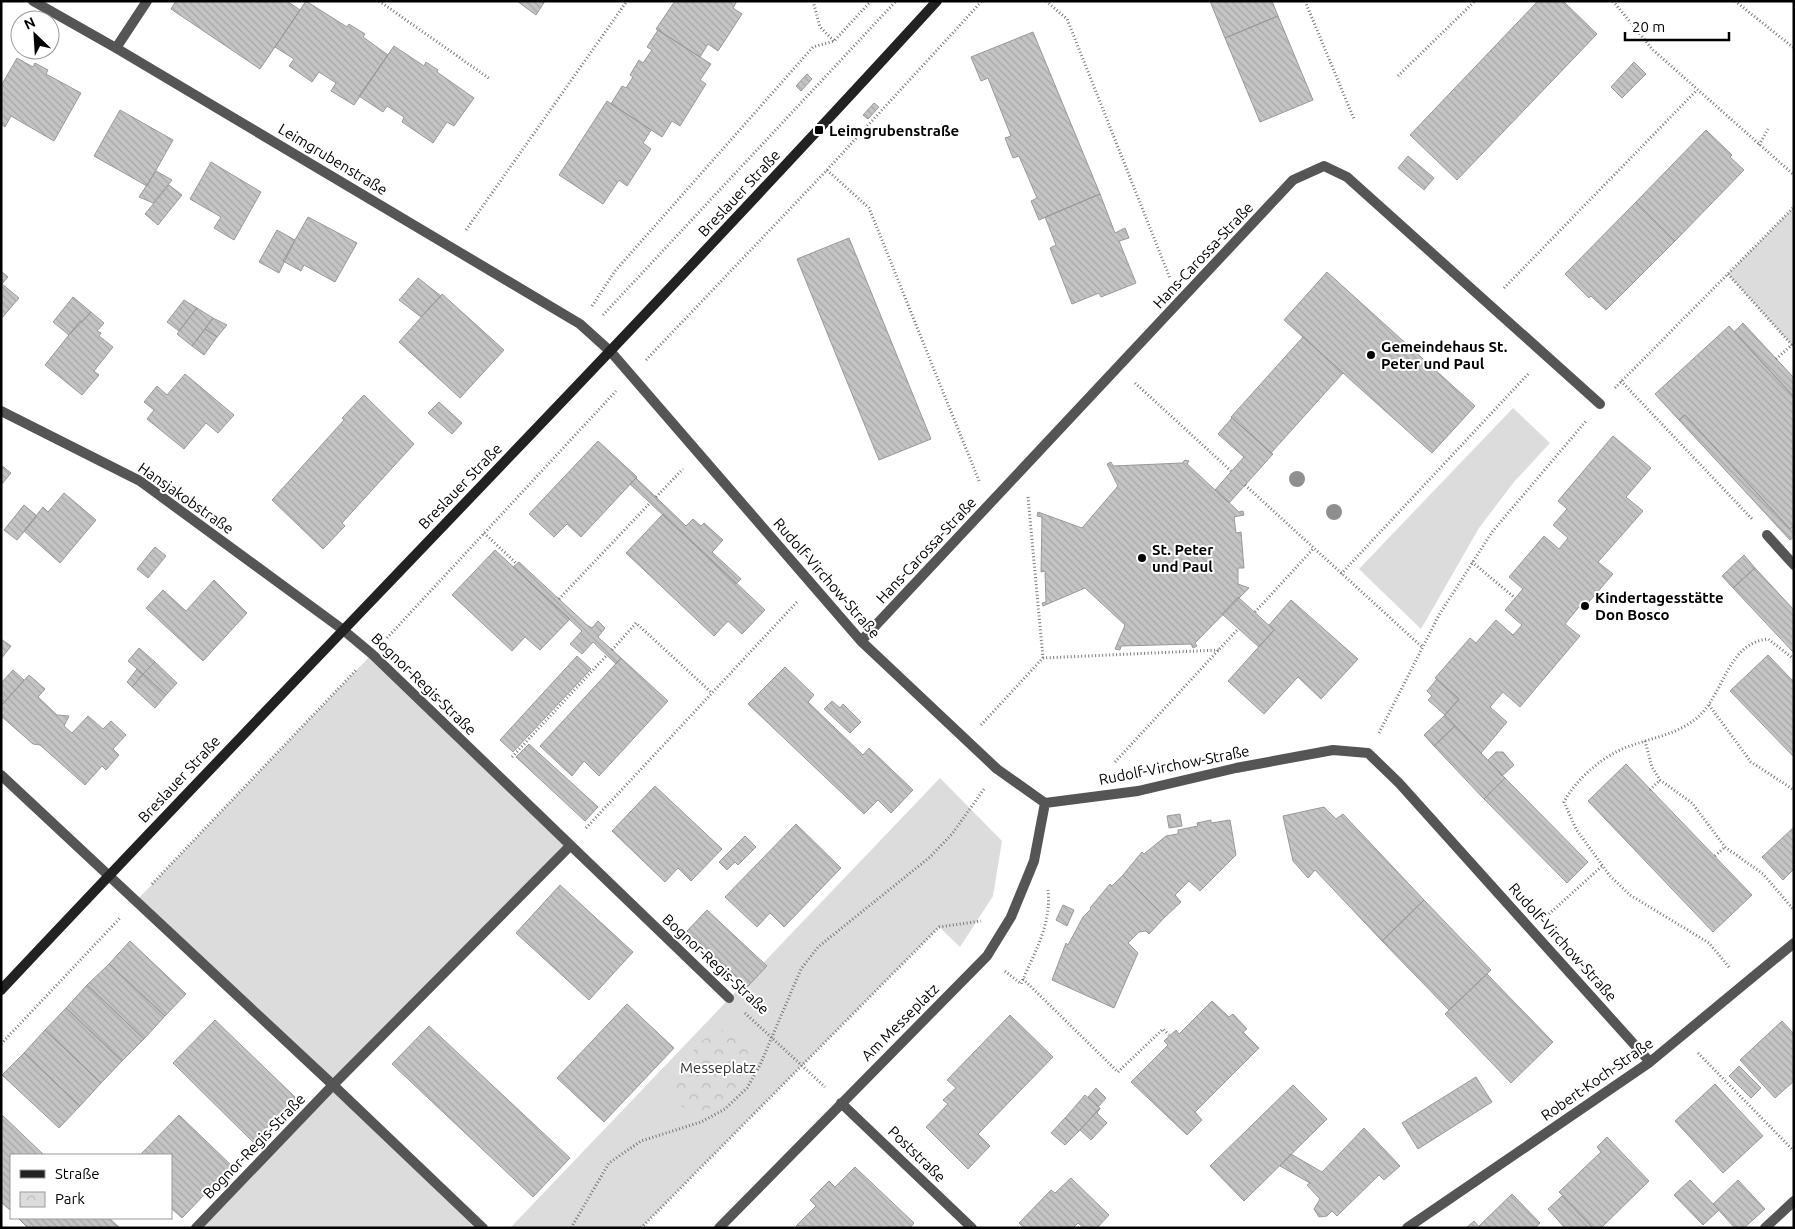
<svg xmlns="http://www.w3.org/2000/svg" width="1795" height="1229" viewBox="0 0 1795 1229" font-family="Ubuntu,sans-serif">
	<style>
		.green { fill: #dcdcdc }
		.park { fill: url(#park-crowns) }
		.building { fill: url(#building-back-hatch); stroke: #999 }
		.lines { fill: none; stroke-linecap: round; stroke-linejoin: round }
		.path { stroke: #777; stroke-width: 3; stroke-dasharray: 1 2.5; stroke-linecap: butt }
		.lane { stroke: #555; stroke-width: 10 }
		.street { stroke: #555; stroke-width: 10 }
		.secondary { stroke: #222; stroke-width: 10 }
		.tree { fill: #8f8f8f }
		.poi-dot { fill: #000; stroke: #fff; stroke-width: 2 }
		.labels { text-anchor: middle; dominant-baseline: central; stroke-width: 4; stroke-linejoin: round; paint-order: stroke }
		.poi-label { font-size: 15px; font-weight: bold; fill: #000; stroke: #fff; text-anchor: start }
		.street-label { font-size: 15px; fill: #000; stroke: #fff }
		.park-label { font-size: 15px; fill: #333; stroke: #fff }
	</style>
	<defs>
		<pattern id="park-crowns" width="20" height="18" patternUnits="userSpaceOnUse" patternTransform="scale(1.25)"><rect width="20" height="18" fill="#dcdcdc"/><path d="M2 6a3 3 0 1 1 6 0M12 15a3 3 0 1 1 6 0" fill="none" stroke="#bbb"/></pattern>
		<pattern id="building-back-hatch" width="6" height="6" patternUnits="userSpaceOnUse" patternTransform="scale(1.25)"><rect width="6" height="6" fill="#c4c4c4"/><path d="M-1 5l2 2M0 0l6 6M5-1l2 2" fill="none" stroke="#a7a7a7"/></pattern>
	</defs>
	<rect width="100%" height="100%" fill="#fff"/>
	<path class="green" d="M1794,207V343L1792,345L1728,274Z
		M1513,408L1550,443L1514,482L1479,528L1421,629L1359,569Z
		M372,654L570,846L333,1085L483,1228H196L333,1085L136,901Z
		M940,778L1002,841L993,896L960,947L939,927L641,1228H510Z"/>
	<path class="park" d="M724,1030C784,1040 736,1111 698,1111C653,1110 688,1051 706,1038C711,1034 718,1032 724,1030Z"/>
	<path class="building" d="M176,1H287L300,10L260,69L171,9Z
		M306,1L347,27L349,24L365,34L363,37L388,55L354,105L331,91L336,83L319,72L312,82L289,66L294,59L275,47Z
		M517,1H545L536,15Z
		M675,1H737L733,8L742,14L718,51L708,44L700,57L656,29Z
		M1210,1H1272L1278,16L1225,38Z
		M1538,1H1563L1597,34L1457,180L1410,135Z
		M1278,16L1313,100L1260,122L1225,38Z
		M658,30L711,64L700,80L706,84L680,126L672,121L662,137L611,104L622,86L626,88L633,77L630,75L639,60L643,63L652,50L647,47Z
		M1033,32L1100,194L1039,220L1031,201L1037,198L1019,156L1013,158L1005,138L1011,136L988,78L981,81L971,57Z
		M394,46L424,66L426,62L438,70L437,72L474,98L454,126L447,122L433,143L402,122L404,117L387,106L383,112L359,96Z
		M17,58L33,67L35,63L48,70L46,74L81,93L54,141L11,116L5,127L1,124V86Z
		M1634,62L1646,74L1622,98L1611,87Z
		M807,74L812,79L801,91L796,86Z
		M607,101L651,130L643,143L651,149L627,186L619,180L603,204L559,175Z
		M874,103L879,107L868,119L863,115Z
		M120,110L173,140L147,186L94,156Z
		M1706,130L1732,155L1730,157L1744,170L1675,241L1636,202Z
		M1408,156L1434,178L1424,190L1398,168Z
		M211,162L261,192L234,240L214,228L221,217L190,199Z
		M156,171L172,180L153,203L139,197Z
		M169,185L182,195L158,225L145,214Z
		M1100,194L1115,233L1125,228L1129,238L1119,241L1136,283L1101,297L1099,293L1072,304L1050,248L1056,245L1045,217Z
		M1636,202L1675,241L1606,310L1591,296L1589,298L1565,274Z
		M308,217L357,243L335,282L304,265L301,271L283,261Z
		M277,230L295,240L279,273L259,262Z
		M849,238L931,439L879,460L797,259Z
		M1,271L8,277L2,284L19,298L1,319Z
		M1327,272L1475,406L1432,453L1284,320Z
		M418,278L441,296L421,317L399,300Z
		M442,294L504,350L460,398L399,342Z
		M73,297L91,312L69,335L53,322Z
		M184,300L197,308L179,331L167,322Z
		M197,308L213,318L192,346L177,334Z
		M91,312L104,323L97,331L101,333L99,336L113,347L94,371L99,375L82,395L45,365L80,321L82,322Z
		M213,318L227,325L217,337L205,329Z
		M1743,323L1794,378V397L1734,332Z
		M1729,326L1794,397V525L1790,529L1685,415L1679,420L1655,394Z
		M205,329L217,337L204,355L192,346Z
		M1303,337L1343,373L1271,453L1231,417Z
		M185,374L234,415L218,433L206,423L184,449L147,419L154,410L144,402L157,386L167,395Z
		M364,395L414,444L342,523L345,526L323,549L272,500L344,420L342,418Z
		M439,402L462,423L452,434L428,413Z
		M1685,415L1790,529L1794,525V537L1790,540L1679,420Z
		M1232,418L1273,454L1229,503L1215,490L1244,457L1218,434Z
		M1613,436L1651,468L1626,497L1643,511L1598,562L1613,574L1582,610L1579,607L1565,624L1580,636L1520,707L1503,692L1490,707L1507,722L1481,753L1445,715L1459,699L1435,678L1470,638L1476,643L1496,620L1513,635L1522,625L1505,610L1523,589L1509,577L1544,536L1559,549L1568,538L1553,525L1567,509L1558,501Z
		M598,441L637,477L581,537L567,524L554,537L529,514Z
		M1185,460L1189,461L1187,464L1239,512L1243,511L1244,515L1234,517L1236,533L1241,532L1244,568H1238V584L1249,588L1195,643L1197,646L1193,648L1191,644L1121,646L1120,650L1115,649L1125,625L1085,588L1043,606L1042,603L1046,602L1045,571L1041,572L1042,517L1037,516L1038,512L1082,528L1118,486L1107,464L1111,462L1113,466L1182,463Z
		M1,465L11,473L1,485Z
		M636,478L686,526L693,519L701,526L704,523L723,540L712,552L741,579L736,584L630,484Z
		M64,493L96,520L60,563L24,531L43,507L48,512Z
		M24,505L37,516L17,540L4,530Z
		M663,514L765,610L742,634L728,621L714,636L626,553Z
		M155,547L166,556L148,578L137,569Z
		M495,550L570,619L540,650L525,637L512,651L452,595Z
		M1744,555L1755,568L1733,588L1722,576Z
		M519,562L587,625L592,628L598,621L605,628L598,637L621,658L616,664L593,642L582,654L570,644L582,631L513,567Z
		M1755,568L1794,610V653L1733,588Z
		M214,580L247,613L203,661L146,608L163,590L186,611Z
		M1238,597L1274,630L1259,647L1222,614Z
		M1291,600L1358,659L1321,699L1298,677L1264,714L1228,681L1274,630L1269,625Z
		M1,639L11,646L1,659Z
		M139,648L155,662L143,674L128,661Z
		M1768,655L1794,682V757L1730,691Z
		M577,656L591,669L513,752L500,740Z
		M621,658L668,701L599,776L584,761L572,776L540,746Z
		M155,662L177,683L166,695L143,674Z
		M785,667L814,695L808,702L863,755L869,748L913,790L891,813L878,800L864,814L748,704Z
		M137,669L143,674L132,687L127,682Z
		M13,670L24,680L1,706V683Z
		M143,674L166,695L155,708L132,687Z
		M29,675L45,689L38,697L57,715L69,716L64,726L72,733L88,716L103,729L111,721L126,735L113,749L119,755L106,770L102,766L85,785L40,745L33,744L1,716V706Z
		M1437,679L1459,699L1445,715L1428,700L1432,696L1427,691Z
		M832,701L840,708L843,704L861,722L850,733L824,709Z
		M1445,715L1455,726L1434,746L1424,735Z
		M1455,726L1505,778L1484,799L1434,746Z
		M529,744L598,807L585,821L516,757Z
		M1496,752H1503L1514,765L1502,776L1488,760Z
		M1626,764L1752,895L1713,932L1588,801Z
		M1505,778L1588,862L1567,883L1484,799Z
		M655,786L722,849L691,881L678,868L665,882L612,831Z
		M1324,807L1336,819L1343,814L1424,900L1382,941L1315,870L1308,878L1293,861L1283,816Z
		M1180,814L1182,826L1169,828L1167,816Z
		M1211,820V823L1230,820L1236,855L1200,891L1189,881L1175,895L1181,902L1165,917L1123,875L1142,852L1144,854L1166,836L1178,834V830L1198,826L1197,823Z
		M796,824L841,868L784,927L770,913L757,927L725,897Z
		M1794,827V869L1783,880L1762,857Z
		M745,836L756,847L738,865L735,862L727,870L719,862Z
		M1123,875L1165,917L1149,934L1146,931L1139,932L1128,943L1138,953L1114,1008L1052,980L1066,943L1068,945L1083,917L1091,909L1090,908L1110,884L1112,886Z
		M560,885L633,952L589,1000L516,933Z
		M1424,900L1491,970L1449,1010L1382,941Z
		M1063,905L1074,910L1067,926L1056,920Z
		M707,910L767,966L747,987L687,931Z
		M130,941L186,994L165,1016L109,964Z
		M109,964L165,1016L144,1039L87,985Z
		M1487,974L1553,1042L1511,1083L1445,1014Z
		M87,985L144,1039L122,1061L66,1008Z
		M1212,1001L1229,1017L1233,1014L1247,1029L1243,1032L1259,1048L1195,1112L1202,1120L1187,1135L1131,1082L1168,1045L1164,1041L1176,1030L1179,1034Z
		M627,1004L674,1048L604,1122L557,1078Z
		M66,1008L122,1061L101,1083L45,1030Z
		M1010,1015L1053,1057L978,1134L990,1146L968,1169L926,1127L948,1104L943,1100L956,1088L947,1080Z
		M215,1020L296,1098L253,1142L173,1063Z
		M1782,1021L1794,1034V1081L1775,1098L1740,1060Z
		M429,1026L570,1158L533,1197L392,1064Z
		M45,1030L101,1083L80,1106L24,1053Z
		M24,1053L80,1106L59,1128L2,1075Z
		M1739,1066L1761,1088L1751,1098L1729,1076Z
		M1476,1077L1492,1102L1418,1149L1402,1123Z
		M1715,1084L1763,1136L1723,1173L1675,1121Z
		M1293,1085L1327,1119L1244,1201L1210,1166Z
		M1096,1088L1106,1098L1098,1107L1088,1097Z
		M1085,1095L1100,1108L1079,1131L1065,1118Z
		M1100,1108L1097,1113L1107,1123L1091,1140L1080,1130Z
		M1,1114L44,1155H11V1211L1,1202Z
		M179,1115L232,1166L182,1218L171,1208V1155H140Z
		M1065,1118L1079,1131L1065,1145L1051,1133Z
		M1364,1128L1400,1166L1384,1180L1379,1175L1337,1216L1332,1211L1327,1216L1319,1217L1314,1209L1320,1199L1307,1185L1310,1183L1280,1166L1291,1154L1322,1172Z
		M1607,1137L1649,1181L1601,1228H1593L1559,1192L1601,1152L1597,1147Z
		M855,1167L914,1223L910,1228L796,1226L816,1206L810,1200L829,1181L835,1187Z
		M1071,1178L1109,1215L1097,1228H1084L1078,1223L1073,1228H1024L1019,1223L1051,1190L1055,1193Z
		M1690,1180L1719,1210L1703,1225L1674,1195Z
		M1738,1180L1765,1209L1744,1228H1735L1713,1204Z
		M1512,1194L1540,1223L1535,1228H1480L1479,1226Z
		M1562,1196L1593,1228H1565L1548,1209Z
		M18,1218H109L120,1228H28Z
		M1474,1221L1480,1228H1466Z"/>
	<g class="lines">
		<path class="path" d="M379,1L490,79
			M813,1L820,27L834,41
			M1046,1L1067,19L1170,278
			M1305,1L1354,119
			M1613,1L1653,50L1794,175
			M1735,1L1794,48
			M1398,76L1475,1
			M1759,145L1768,129
			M827,170L869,208L979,481
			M466,230L627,1
			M1728,274L1792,345
			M1504,288L1697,90
			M592,306L615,271L813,47L834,41L871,1
			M603,315L896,1
			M1776,359L1794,343
			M646,360L827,170L982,1
			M1621,381L1752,519
			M1135,383L1231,471
			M1615,388L1794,207
			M1245,485L1422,647
			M656,497L683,469
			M1028,497L1043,658
			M484,533L517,564
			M1472,562L1515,598
			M1341,574L1530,372
			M559,599L650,503
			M1255,612L1314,548
			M387,638L616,391
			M612,650L636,623L712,693
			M1793,681L1794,680
			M1709,705L1751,762L1794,790
			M981,725L1043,658L1219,650
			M1379,733L1439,615L1492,532L1586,421
			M1645,741L1652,767L1660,780L1692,803L1725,847L1763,874L1794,910
			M512,757L607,655
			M1115,762L1238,629
			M1650,790L1660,780
			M586,828L797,602
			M1715,856L1725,847
			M152,884L357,669
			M1549,914L1602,866
			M1729,967L1709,943L1630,895L1610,876L1576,829L1564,802C1576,779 1603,756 1627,747C1651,738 1676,735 1697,718C1724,695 1727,643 1768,639L1794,659
			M1005,971L1021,984C1034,953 1052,924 1048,890
			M1023,979L1118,1072L1163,1029L1169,1035
			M745,1013L825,1087
			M1,1044L121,917
			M1698,1053L1794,1151
			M571,1228L609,1163L641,1141L701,1122L725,1109L747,1088L760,1065L801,969L818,947L930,857L952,834L984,789
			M641,1228L939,927L981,921"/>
		<path class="lane" d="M1767,535L1794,565
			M1765,1228L1794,1201"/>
		<path class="street" d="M33,1L116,48L580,324L611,352L861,641L997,769L1045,803L1138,791L1236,768L1333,750L1368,753L1399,783L1650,1062
			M116,48L147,1
			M1,411L140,481L342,629L372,654L729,998
			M861,641L1293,180L1324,166L1347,177L1600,404
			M1,775L333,1085L483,1228
			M841,1103L972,1228
			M196,1228L333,1085L570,846
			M719,1228L987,956L1011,917L1034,861L1045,803
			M1407,1228L1650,1062L1794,943"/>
		<path class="secondary" d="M1,990C312,659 631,336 937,1"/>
	</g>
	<g class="tree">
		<circle cx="1297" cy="479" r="8"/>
		<circle cx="1334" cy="512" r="8"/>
	</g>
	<g class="poi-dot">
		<rect x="814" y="125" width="10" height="10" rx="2.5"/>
		<circle cx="1371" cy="355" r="5"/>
		<circle cx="1142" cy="558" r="5"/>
		<circle cx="1585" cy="606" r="5"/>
	</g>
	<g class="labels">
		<g class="poi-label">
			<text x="829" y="130">Leimgrubenstraße</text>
			<text x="1381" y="346">Gemeindehaus St.<tspan x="1381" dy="17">Peter und Paul</tspan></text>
			<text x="1152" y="549">St. Peter<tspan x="1152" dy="17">und Paul</tspan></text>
			<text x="1595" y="597">Kindertagesstätte<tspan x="1595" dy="17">Don Bosco</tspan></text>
		</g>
		<g class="street-label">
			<text transform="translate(333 159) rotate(31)">Leimgrubenstraße</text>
			<text transform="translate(739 193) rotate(-47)">Breslauer Straße</text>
			<text transform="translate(1203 255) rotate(-47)">Hans-Carossa-Straße</text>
			<text transform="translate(460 486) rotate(-46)">Breslauer Straße</text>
			<text transform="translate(186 498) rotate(35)">Hansjakobstraße</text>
			<text transform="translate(926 550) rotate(-47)">Hans-Carossa-Straße</text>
			<text transform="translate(827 578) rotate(49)">Rudolf-Virchow-Straße</text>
			<text transform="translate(424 684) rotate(44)">Bognor-Regis-Straße</text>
			<text transform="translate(1174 765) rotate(-11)">Rudolf-Virchow-Straße</text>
			<text transform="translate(179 779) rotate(-47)">Breslauer Straße</text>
			<text transform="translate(1563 942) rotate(48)">Rudolf-Virchow-Straße</text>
			<text transform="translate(716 964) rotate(43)">Bognor-Regis-Straße</text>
			<text transform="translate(900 1022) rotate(-45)">Am Messeplatz</text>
			<text transform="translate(1597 1079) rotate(-35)">Robert-Koch-Straße</text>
			<text transform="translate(254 1146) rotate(-46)">Bognor-Regis-Straße</text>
			<text transform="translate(917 1154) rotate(44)">Poststraße</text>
		</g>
		<g class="park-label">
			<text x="718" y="1067">Messeplatz</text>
		</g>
	</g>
	<rect width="1795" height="1229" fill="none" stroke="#000000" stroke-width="5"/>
	<rect x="10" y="1154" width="162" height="65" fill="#ffffff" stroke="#999999"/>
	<rect x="20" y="1170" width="25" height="8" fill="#222222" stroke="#999999"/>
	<text x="55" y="1179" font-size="15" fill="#000000">Straße</text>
	<rect x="20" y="1192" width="25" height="15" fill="url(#park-crowns)" stroke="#999999"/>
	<text x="55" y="1204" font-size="15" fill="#000000">Park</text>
	<g transform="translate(35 35) rotate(335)"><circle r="24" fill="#ffffff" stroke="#999999"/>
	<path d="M0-4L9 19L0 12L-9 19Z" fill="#000000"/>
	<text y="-8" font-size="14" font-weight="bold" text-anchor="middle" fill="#000000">N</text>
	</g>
	<path d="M1625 32v8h104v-8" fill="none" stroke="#000000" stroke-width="2.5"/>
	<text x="1632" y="32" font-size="15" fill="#000000" stroke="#ffffff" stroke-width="4" paint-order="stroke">20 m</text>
</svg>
